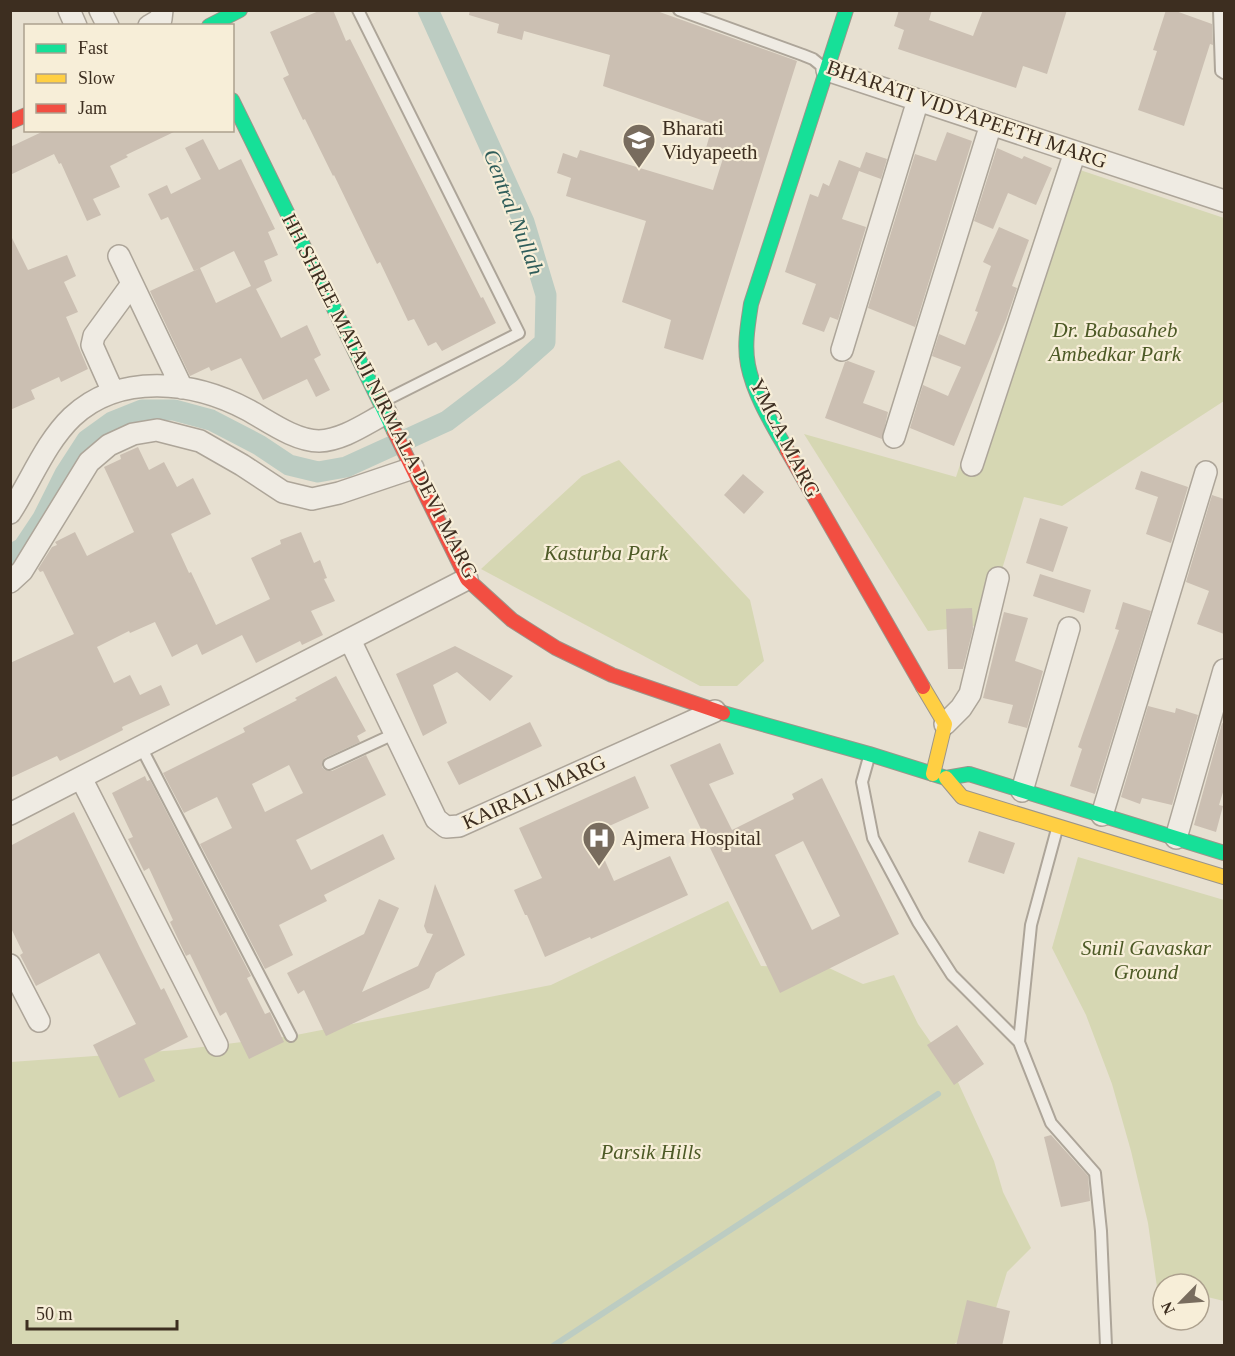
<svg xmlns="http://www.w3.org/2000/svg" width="1235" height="1356" viewBox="0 0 1235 1356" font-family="Georgia,serif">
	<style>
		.green { fill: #d6d7b3 }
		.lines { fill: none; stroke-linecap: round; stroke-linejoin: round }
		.stream { stroke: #bcccc2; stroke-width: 6 }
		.canal { stroke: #bcccc2; stroke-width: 21 }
		.building { fill: #cbbfb2; fill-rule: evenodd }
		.lane-casing { stroke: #ada599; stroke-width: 14 }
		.street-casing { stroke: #ada599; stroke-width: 24 }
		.fast-casing { stroke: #9c958a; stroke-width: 16 }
		.slow-casing { stroke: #9c958a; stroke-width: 16 }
		.jam-casing { stroke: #9c958a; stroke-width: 16 }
		.lane { stroke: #efebe3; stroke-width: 10 }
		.street { stroke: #efebe3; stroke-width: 21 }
		.fast { stroke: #16e098; stroke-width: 14 }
		.slow { stroke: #ffcf43; stroke-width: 14 }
		.jam { stroke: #f24e42; stroke-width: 14 }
		.labels { text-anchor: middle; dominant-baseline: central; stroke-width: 4.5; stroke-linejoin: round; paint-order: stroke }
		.street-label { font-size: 21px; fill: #3d2e20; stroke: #f7eed8 }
		.poi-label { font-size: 21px; fill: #3d2e20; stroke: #f7eed8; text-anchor: start }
		.park-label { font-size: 21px; font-style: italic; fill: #4d5a26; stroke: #f7eed8 }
		.water-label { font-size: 22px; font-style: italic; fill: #2f5d5a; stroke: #f7eed8 }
	</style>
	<rect width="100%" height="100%" fill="#e7e0d1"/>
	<path class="green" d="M1059,163L1224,218V401L1062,506L1024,497L985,625L928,631L804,434L956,477Z
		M619,460L750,600L764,661L737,686H700L481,569L582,476Z
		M1078,857L1224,900V1301L1199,1295V1284H1163V1288L1157,1287L1148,1223L1131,1151L1112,1084L1086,1015L1052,948Z
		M728,901L761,966L829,968L863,984L894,975L918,1024L957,1080L994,1161L1003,1192L1031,1248L1007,1272L993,1318L953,1345L11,1346V1062L178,1050L291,1036L551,985Z"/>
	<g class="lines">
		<path class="stream" d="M553,1346L938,1094"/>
		<path class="canal" d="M10,555L23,548L43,518L65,474L87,440L112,422L142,410H174L211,420L259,445L289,465L318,472L346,467L447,421L510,373L545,342L546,295L524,222L428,10"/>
	</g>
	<path class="building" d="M321,10H333L346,41L350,39L481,298L483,297L496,323L442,351L436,342L428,346L414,319L408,321L380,262L377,264L334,175L333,176L305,119L303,120L283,78L289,75L270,32Z
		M470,10H654L797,61L703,360L664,348L671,320L622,302L646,221L566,196L571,178L557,173L563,153L577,158L580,150L713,190L725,152L706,148L713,124L603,86L610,55L524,31L522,40L497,33L499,24L469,15Z
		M899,10H932L929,20L973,36L983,10H1067L1047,74L1023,66L1016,88L898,49L904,30L894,26Z
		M1166,10H1173L1212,24L1213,45L1210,44L1184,126L1138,110L1157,51L1153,50Z
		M46,130H178L126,155L128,157L110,166L120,187L93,199L101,215L87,221L61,163L59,164L54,154L10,175V147Z
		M947,132L972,141L915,327L868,308L915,154L936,161Z
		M203,139L219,170L241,159L275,229L268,232L278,255L264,261L272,281L256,289L281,338L307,325L321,355L314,359L330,390L316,397L307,379L263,400L241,358L211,371L209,367L190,376L150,291L200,268L216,303L251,286L234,251L194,271L168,217L161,220L148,194L167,185L171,194L201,179L185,148Z
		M997,148L1022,159L1024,156L1052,168L1036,205L1008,193L993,229L974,221Z
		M866,152L887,159L881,179L859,171L842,219L866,227L838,320L830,317L824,332L802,324L816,284L785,272L810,194L818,197L823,183L829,186L839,160L860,168Z
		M999,227L1029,240L1012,286L1017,288L1006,320L954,446L910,428L923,385L948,396L961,367L932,356L939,334L965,345L978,312L975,311L991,266L983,262Z
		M10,234L28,270L67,255L76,276L64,282L78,312L66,317L88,369L61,382L59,377L31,390L35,399L10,410Z
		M848,361L875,371L863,403L888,412L882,439L825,418L845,362Z
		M138,447L149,470L164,462L177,487L193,478L211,514L171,534L189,573L191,572L216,625L270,599L251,558L281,544L280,540L301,532L314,563L320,560L327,578L324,579L335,601L311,611L323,635L302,645L300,641L256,663L242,635L202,655L197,644L172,657L155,622L130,633L129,631L97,647L114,683L130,675L140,695L161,685L170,705L122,727L123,730L85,749L60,761L57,756L10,778V663L74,634L43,571L40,572L38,569L52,547L57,545L55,542L75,532L87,556L134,532L104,467L121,459L120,455Z
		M1141,471L1188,487L1171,543L1146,534L1158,497L1135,489Z
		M743,474L764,492L744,514L724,495Z
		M1212,495L1224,499V634L1197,624L1209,591L1186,582Z
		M1040,518L1068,527L1053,572L1026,563Z
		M1040,574L1091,590L1084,613L1033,596Z
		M1123,602L1151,611L1095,794L1070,786L1082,749L1078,747L1119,630L1115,629Z
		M972,608L973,629L963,669H948L946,609Z
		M1004,612L1028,618L1015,661L1043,671L1027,728L1008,723L1013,705L983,698Z
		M455,646L513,676L490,701L457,672L433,685L447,723L423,736L396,674Z
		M336,676L366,731L357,736L360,742L325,758L322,763V767L325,770L332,771L366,755L386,795L296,840L311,870L383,834L395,859L324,895L327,901L279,925L293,955L265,969L200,844L232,828L217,797L184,813L163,773L245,732L243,728L297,700L295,698ZM289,765L303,793L265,812L252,784Z
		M1148,706L1175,713L1176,708L1198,715L1172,805L1142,798L1140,804L1121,797Z
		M530,722L542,746L459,785L447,762Z
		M1222,723L1224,724V789L1219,805L1223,806L1216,832L1194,825Z
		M720,743L734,774L709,784L732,830L794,799L792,794L822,778L899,934L780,993L670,765ZM803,841L840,916L812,930L775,855Z
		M145,776L147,781L150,780L251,976L247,978L265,1014L270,1012L284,1042L249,1059L226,1012L220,1016L190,954L186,956L170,922L173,920L149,868L144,871L128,839L133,837L112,793Z
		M635,776L649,808L607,827L608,830L594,836L614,881L670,856L688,895L591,939L590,937L545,957L527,915H525L514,890L542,878L519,828Z
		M74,812L139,946L161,990L164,988L188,1037L144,1059L155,1081L119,1098L93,1045L136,1024L99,953L36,986L20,955L23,953L10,926V846Z
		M979,831L1015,843L1004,874L968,862Z
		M435,884L465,955L436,973L429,988L326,1036L304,990L298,994L287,973L364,934L379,899L399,908L362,992L418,966L433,934L427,933L424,926Z
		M957,1025L984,1064L954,1085L927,1045Z
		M1051,1135L1088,1176L1090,1201L1061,1207L1044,1137Z
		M967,1300L1010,1311L1002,1346H956Z"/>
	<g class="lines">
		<defs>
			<path id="lane" d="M358,10L519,333L384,401
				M679,10L803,55L813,59L824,68
				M1219,10L1221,71L1224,73
				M141,747L291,1036
				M869,757L862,782L873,838L918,922L952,975L1019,1042L1051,1123L1095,1173L1101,1231L1106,1346
				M329,764L394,734
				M1019,1042L1031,925L1057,829"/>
			<path id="street" d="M69,10L76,26
				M100,10L108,26
				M149,26L161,19L162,10
				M827,70L1224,201
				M119,256L182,388
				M842,350L918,100
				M113,392L92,345L94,336L132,284
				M894,437L991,124
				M972,465L1075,152
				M10,513C31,481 45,443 72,417C120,372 194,381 248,410C268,421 295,441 319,441C343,440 365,424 386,413
				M10,582L22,571L89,462L109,445L133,434L157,430L200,441L242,465L283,492L312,499L339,493L413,468
				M350,640L436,819L446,827L459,826L715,711
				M945,724L961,708L970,694L998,578
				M81,778L217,1045
				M1022,791L1069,628
				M10,814L467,579
				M1102,815L1206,472
				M1176,838L1224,670
				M10,965L39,1021"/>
			<path id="fast" d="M209,26L240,10
				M232,100L394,431
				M787,450C772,424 754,395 748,365C744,345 748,324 751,304L846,10
				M723,713L869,754L946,778L969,774L1224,853"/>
			<path id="slow" d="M923,687L945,724L933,774
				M946,778L962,797L1224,877"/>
			<path id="jam" d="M10,122L26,115
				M394,431L467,579L512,620L556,648L612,675L723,713
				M787,450L923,687"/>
		</defs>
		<use href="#lane" class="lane-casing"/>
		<use href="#street" class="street-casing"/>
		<use href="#fast" class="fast-casing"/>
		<use href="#slow" class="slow-casing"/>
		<use href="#jam" class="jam-casing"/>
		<use href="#lane" class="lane"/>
		<use href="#street" class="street"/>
		<use href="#fast" class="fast"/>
		<use href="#slow" class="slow"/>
		<use href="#jam" class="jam"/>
	</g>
	<defs>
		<symbol id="university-pin" viewBox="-11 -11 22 30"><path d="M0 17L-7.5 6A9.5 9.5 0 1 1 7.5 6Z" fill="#786c5e" stroke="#f7eed8"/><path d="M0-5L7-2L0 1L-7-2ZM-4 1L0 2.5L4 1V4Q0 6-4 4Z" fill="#fff"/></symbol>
		<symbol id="hospital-pin" viewBox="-11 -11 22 30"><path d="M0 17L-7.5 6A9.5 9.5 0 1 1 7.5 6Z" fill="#786c5e" stroke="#f7eed8"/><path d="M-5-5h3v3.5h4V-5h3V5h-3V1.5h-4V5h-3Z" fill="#fff"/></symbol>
	</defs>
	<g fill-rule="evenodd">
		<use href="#university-pin" x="620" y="121" width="38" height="52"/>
		<use href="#hospital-pin" x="580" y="819" width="38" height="52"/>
	</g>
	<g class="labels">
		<g class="street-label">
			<text transform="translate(967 114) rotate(19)">BHARATI VIDYAPEETH MARG</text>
			<text transform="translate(380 396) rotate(63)">HH SHREE MATAJI NIRMALA DEVI MARG</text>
			<text transform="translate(785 438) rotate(63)">YMCA MARG</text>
			<text transform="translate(534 792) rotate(-24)">KAIRALI MARG</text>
		</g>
		<g class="poi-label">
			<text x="662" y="128">Bharati<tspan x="662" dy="24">Vidyapeeth</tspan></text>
			<text x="622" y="838">Ajmera Hospital</text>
		</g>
		<g class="park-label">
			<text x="1115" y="330">Dr. Babasaheb<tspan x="1115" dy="24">Ambedkar Park</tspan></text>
			<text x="606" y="553">Kasturba Park</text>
			<text x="1146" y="948">Sunil Gavaskar<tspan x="1146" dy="24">Ground</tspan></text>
			<text x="651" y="1152">Parsik Hills</text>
		</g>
		<g class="water-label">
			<text transform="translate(514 212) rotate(69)">Central Nullah</text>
		</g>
	</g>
	<rect width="1235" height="1356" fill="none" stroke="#3d2e20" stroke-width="24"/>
	<rect x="24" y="24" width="210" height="108" fill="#f7eed8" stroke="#ada18e" stroke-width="1.5"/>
	<rect x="36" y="44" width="30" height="9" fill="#16e098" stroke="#ada18e" stroke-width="1.5"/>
	<text x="78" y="54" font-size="18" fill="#3d2e20">Fast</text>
	<rect x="36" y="74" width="30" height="9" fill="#ffcf43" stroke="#ada18e" stroke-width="1.5"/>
	<text x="78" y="84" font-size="18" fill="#3d2e20">Slow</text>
	<rect x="36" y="104" width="30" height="9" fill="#f24e42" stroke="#ada18e" stroke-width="1.5"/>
	<text x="78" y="114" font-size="18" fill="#3d2e20">Jam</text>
	<g transform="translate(1181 1302) rotate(245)"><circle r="28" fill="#f7eed8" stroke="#ada18e" stroke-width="1.5"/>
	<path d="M0-4.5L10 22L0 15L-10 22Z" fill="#786c5e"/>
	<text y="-9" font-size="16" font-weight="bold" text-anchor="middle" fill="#3d2e20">N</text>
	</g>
	<path d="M27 1320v9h150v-9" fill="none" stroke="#3d2e20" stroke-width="3"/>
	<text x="36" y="1320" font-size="18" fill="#3d2e20" stroke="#f7eed8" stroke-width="4.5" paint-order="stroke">50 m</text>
</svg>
